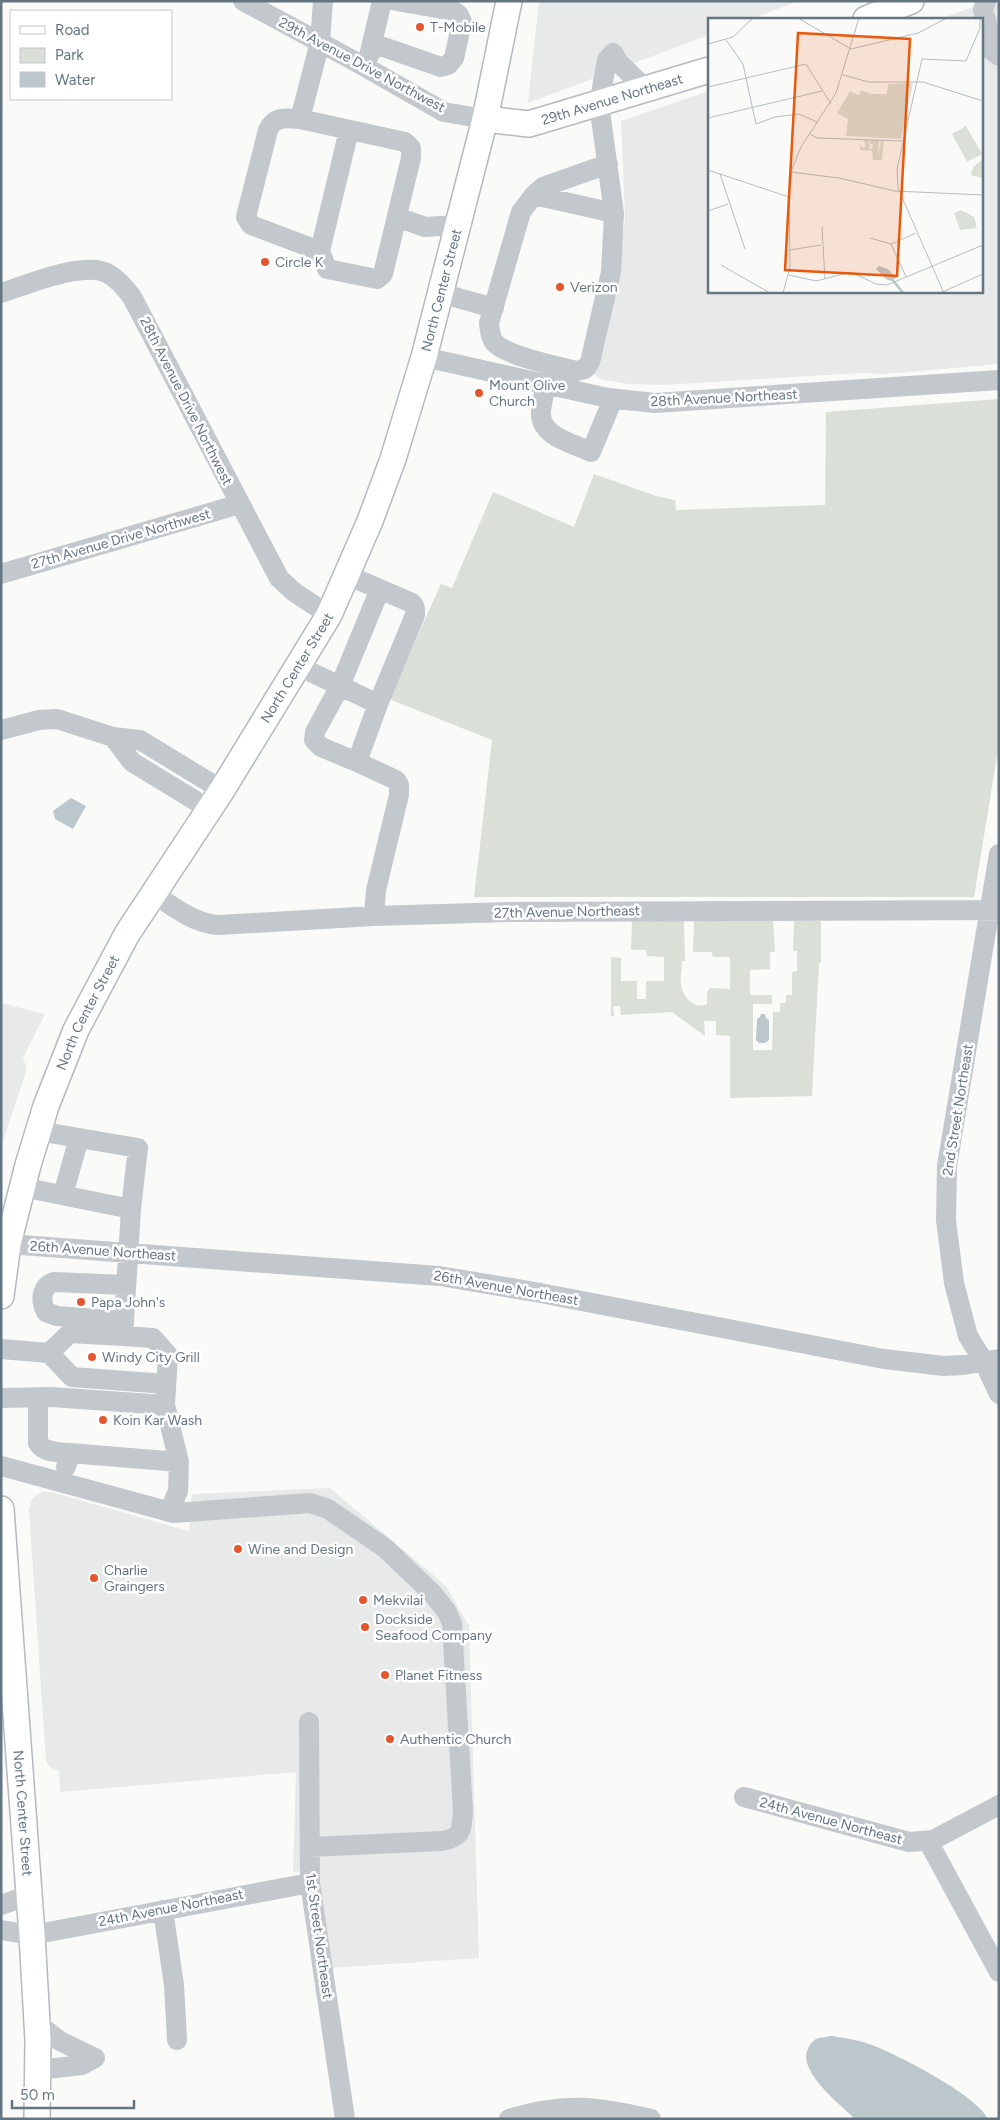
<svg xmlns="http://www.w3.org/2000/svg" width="1000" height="2120" viewBox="0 0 1000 2120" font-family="Figtree,sans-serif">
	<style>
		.built { fill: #e8e9e9 }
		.green { fill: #dadfd7 }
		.water { fill: #bbc7cb }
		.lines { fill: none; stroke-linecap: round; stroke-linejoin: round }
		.major-casing { stroke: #b5babe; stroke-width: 28 }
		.minor { stroke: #c3c8cc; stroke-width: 20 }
		.major { stroke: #fff; stroke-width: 25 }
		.poi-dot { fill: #e4572e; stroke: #fff; stroke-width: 2 }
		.labels { text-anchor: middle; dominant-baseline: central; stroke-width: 5; stroke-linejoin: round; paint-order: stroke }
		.poi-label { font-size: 14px; fill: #657683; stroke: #fff; text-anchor: start }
		.street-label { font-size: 14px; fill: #657683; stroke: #fff }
		.inset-river { fill: none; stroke: #bbc7cb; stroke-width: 2.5 }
		.inset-road { fill: none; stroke: #b5bdc2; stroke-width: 1 }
		.view { fill: #e8590c; fill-opacity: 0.15; stroke: #e8590c; stroke-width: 2.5 }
		.inset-edge { fill: none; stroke: #657683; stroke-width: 2.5 }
	</style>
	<rect width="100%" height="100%" fill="#fafaf8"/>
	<path class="built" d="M539,1H798L752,19H709V35L528,103Z
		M990,1H999V364L886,374L860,373L663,385L629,384L603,380L592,374L617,280L625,218L621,121L709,91V291H981V19H939Z
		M1,1003L45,1014L23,1058L27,1069L1,1147Z
		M330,1488L446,1586L469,1626L479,1958L331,1968L313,1870L293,1872L296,1772L60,1792L59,1771L50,1767L46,1761L29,1510L32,1500L35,1496L41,1492H51L189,1531L192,1494Z"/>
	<path class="green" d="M999,399V744L974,897H474L492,740L389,699L441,584L452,588L493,492L574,527L594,474L656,496L675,500L676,510L825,505L826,412Z
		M694,919H773L775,952H770V969L750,970V995H772V1004H753V1050H772L773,1012H780V1003H786V995H792V972L797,971V951H793L794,921H821V963H819L812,1096L730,1098V1036L716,1035V1021H704L705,1036L672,1012L621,1015L620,1006H613L614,1016H611V957L621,958V981H637V999H646V981H664V957L647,956L646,950H631L632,920H684L685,961H682C682,969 680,980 681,985C684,998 694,1010 707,1004V993L710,988L730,989V957H713L712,952H693Z"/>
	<path class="water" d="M71,798L86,806L73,829L55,819L53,811Z
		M761,1014H765L766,1018L769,1020V1040L765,1043H759L756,1040L757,1019L760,1017Z
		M832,2036C844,2038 858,2040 869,2044C895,2053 977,2095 988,2119H855C840,2104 800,2074 807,2051C809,2046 811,2042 816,2039C821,2037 827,2037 832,2036Z"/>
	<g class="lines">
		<defs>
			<g id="major">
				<path d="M866,19L911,1"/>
				<path id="s1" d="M485,119L529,124L709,70"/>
				<path id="s2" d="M1,1296L8,1244L28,1165L46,1106L76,1030L127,934L222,790L329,615L370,521L393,459L424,357L485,119L509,1"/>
				<path id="s3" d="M1,1509L32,1935L38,2040L37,2119"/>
			</g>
		</defs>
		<use href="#major" class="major-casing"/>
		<path class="minor" d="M243,1L360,64L444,112L485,119
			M986,1L983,10L990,34V49L999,56
			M372,43L441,67L448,65L454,58L462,22L459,15L454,11L396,1
			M369,56L382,1
			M300,119L405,142L411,148V158L383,274L377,279L327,269L320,251L251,225L246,217L268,130C275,116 285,118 300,119L320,42L323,1
			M608,164L543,187L534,195L521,212L489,323C490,330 490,337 494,342C505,356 557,366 576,371L585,369L590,362L611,272L614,213L599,104L607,60L613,53L619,63L646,89
			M534,195L614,213
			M397,217L425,227L458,225
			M320,251L349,130
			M1,293C27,285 82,261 107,273C118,279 124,287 132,297L279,578L294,592L329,615
			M440,293L494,308
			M424,357L608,398L655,403L999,380
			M546,384C544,393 542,402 541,411C539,437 573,443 591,452L613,399
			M1,574L240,504
			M347,575L412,603L415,608V615L378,704
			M298,666L378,704L357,762L321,747L314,740L315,732L340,686L380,589
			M1,730L39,720L57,719L113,737L140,740L222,790
			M113,737L132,762L209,809
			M357,762L396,780L399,785V795L376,890L374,916
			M999,854L947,1166L946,1220L954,1283L968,1336L984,1362L999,1394
			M154,894C174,907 193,923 218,925L374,916L509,912L999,910
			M38,1131L138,1148L131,1209L123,1336L153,1338L168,1355L165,1405
			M22,1187L131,1209
			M63,1195L79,1138
			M8,1244L439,1276L535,1292L884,1359L944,1366L963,1365L999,1359
			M124,1321L57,1316L46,1312C40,1301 41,1286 54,1282L126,1285
			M123,1336L70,1333L49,1353L72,1377L166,1384
			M1,1349L49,1353
			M1,1398L51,1397L165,1405L179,1462L178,1491L169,1512
			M38,1399V1443C44,1453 59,1452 70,1453L66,1467
			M70,1453L179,1462
			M1,1466L174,1513L310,1503L328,1509L385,1548L432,1593L447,1612L452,1624L463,1812C461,1830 463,1837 442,1841L310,1847
			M309,1722L310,1883L345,2119
			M744,1797L909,1842L933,1840L999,1805
			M928,1841L999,1972
			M1,1905L29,1895
			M163,1910L174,1985L177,2040
			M1,1930L32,1935L310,1883
			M37,2023L60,2041L95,2058L82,2065L38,2070
			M509,2119C564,2102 597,2106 651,2119"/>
		<use href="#major" class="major"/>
	</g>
	<g class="poi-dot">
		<circle cx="420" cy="27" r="5"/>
		<circle cx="265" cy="262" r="5"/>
		<circle cx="560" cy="287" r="5"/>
		<circle cx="479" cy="393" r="5"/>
		<circle cx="81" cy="1302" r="5"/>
		<circle cx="92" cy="1357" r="5"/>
		<circle cx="103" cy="1420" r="5"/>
		<circle cx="238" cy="1549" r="5"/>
		<circle cx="94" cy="1578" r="5"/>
		<circle cx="363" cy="1600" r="5"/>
		<circle cx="365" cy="1627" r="5"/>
		<circle cx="385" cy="1675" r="5"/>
		<circle cx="390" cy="1739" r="5"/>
	</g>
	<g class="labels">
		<g class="poi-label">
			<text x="430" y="27">T-Mobile</text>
			<text x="275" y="262">Circle K</text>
			<text x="570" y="287">Verizon</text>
			<text x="489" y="385">Mount Olive<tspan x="489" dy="16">Church</tspan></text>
			<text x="91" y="1302">Papa John's</text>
			<text x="102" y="1357">Windy City Grill</text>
			<text x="113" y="1420">Koin Kar Wash</text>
			<text x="248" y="1549">Wine and Design</text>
			<text x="104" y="1570">Charlie<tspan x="104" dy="16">Graingers</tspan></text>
			<text x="373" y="1600">Mekvilai</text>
			<text x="375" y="1619">Dockside<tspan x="375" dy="16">Seafood Company</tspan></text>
			<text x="395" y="1675">Planet Fitness</text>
			<text x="400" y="1739">Authentic Church</text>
		</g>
		<g class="street-label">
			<text transform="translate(362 65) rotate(28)">29th Avenue Drive Northwest</text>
			<text stroke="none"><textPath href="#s1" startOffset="131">29th Avenue Northeast</textPath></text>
			<text stroke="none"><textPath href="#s2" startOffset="1108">North Center Street</textPath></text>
			<text transform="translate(724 398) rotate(-3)">28th Avenue Northeast</text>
			<text transform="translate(186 401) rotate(63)">28th Avenue Drive Northwest</text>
			<text transform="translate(121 539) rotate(-16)">27th Avenue Drive Northwest</text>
			<text stroke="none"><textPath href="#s2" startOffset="702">North Center Street</textPath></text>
			<text transform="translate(567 912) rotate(-1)">27th Avenue Northeast</text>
			<text stroke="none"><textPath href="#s2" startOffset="298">North Center Street</textPath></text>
			<text transform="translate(958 1110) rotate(-81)">2nd Street Northeast</text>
			<text transform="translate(103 1251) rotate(4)">26th Avenue Northeast</text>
			<text transform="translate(506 1288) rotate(10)">26th Avenue Northeast</text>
			<text stroke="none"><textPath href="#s3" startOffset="305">North Center Street</textPath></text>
			<text transform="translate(831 1821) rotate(15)">24th Avenue Northeast</text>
			<text transform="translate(171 1908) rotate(-11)">24th Avenue Northeast</text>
			<text transform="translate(319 1936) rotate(82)">1st Street Northeast</text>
		</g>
	</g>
	<g transform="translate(708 18)">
		<rect width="275" height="275" fill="#fafaf8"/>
		<path d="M205,65L193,121L138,118L140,101L129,95L142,73L151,77L153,72L163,76H179L180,66ZM258,108L274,136L259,144L244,116ZM155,121L161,122L162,132L166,127L162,126V122H171L170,137L173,123H176L174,142H165L164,133L152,132V126L155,130L158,128ZM275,141V160L263,157L265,149ZM253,192L266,199L269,210L252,212L246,195Z" fill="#dadfd7"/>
		<path d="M171,248L180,251L188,260L183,263L178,261L168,251Z" fill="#bbc7cb"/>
		<path class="inset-river" d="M184,261L195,275"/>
		<path class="inset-road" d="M90,0L143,31M18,22L35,46L48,106L67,99L91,96L109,104M0,26L25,19L45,0M143,31L210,15L239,0M135,57L161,64H215L275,83M0,69L98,46L123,86M0,100L114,73M102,116L109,120L195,123M0,152L81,179M83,154L131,160L187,173L275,177M12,156L37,231M0,193L20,186M114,209L117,261M162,220L183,226L208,215M183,226L198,259M82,232L113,227M13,247L62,275M81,257L108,263L143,254L168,266L179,267L275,227M235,273L190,170L189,151L214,41L258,43L272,10V0M75,275L82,249L81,179L84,151L93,129L128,75L151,0M232,275L275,256"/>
		<path class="view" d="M90,15L202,21L189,258L77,252Z"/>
		<rect width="275" height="275" class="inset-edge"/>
	</g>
	<rect width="1000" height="2120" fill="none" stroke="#657683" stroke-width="5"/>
	<rect x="10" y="10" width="162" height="90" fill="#ffffff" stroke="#c1c8cd"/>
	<rect x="20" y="26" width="25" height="8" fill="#ffffff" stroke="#c1c8cd"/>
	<text x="55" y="35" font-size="15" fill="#657683">Road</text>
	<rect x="20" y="48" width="25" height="15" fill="#dadfd7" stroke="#c1c8cd"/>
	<text x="55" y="60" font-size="15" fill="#657683">Park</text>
	<rect x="20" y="72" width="25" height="15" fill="#bbc7cb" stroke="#c1c8cd"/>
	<text x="55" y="85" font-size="15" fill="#657683">Water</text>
	<path d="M12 2100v8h122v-8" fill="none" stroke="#657683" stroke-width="2.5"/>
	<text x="20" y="2100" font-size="15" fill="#657683" stroke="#ffffff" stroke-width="4" paint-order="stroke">50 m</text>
</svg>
